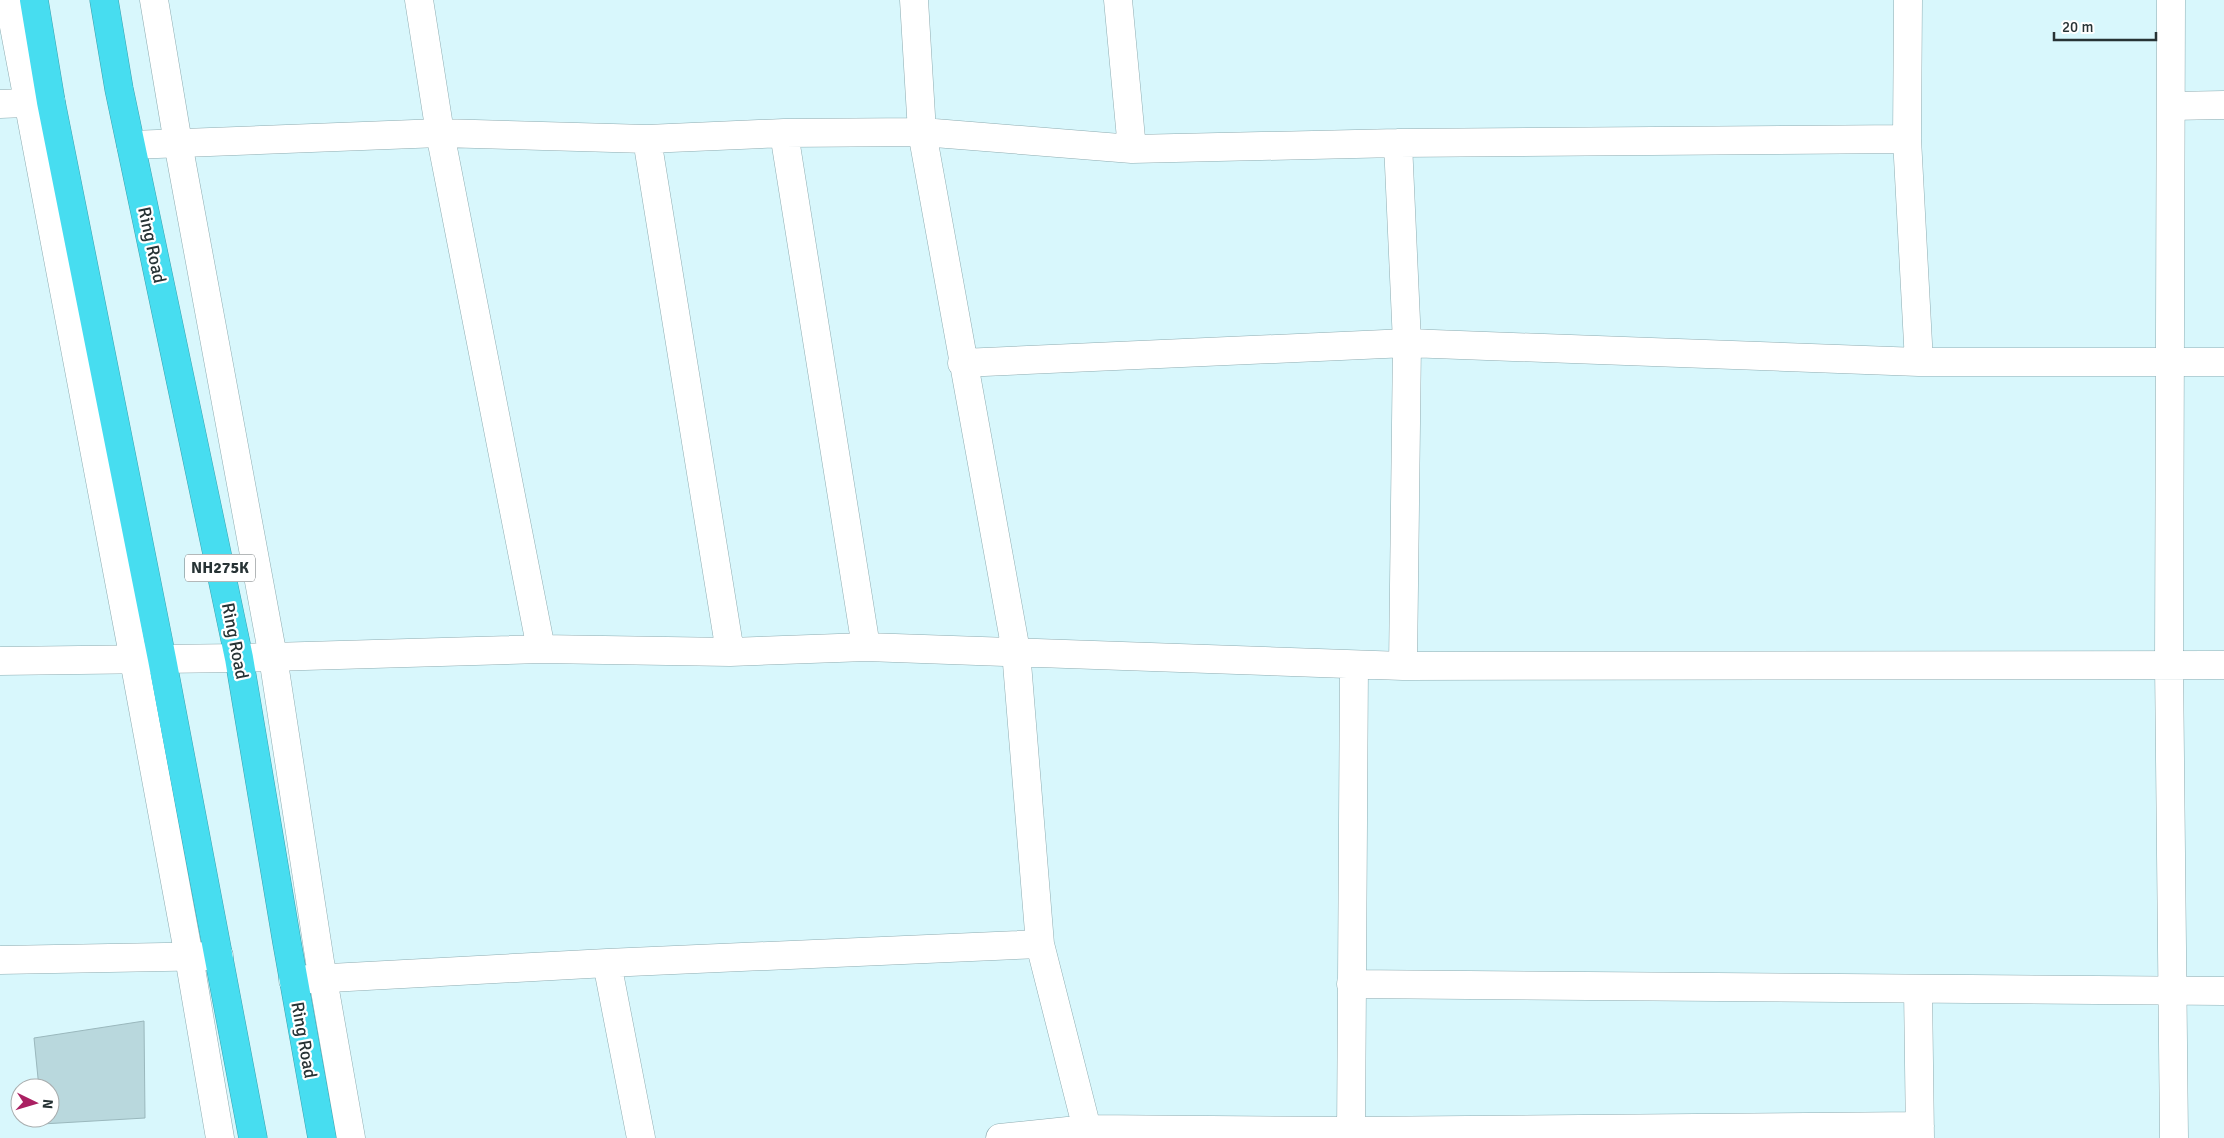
<svg xmlns="http://www.w3.org/2000/svg" width="2224" height="1138" viewBox="0 0 2224 1138" font-family="Signika,sans-serif">
	<style>
		.building { fill: #b9d8dd; stroke: #9ab8bd }
		.lines { fill: none; stroke-linecap: round; stroke-linejoin: round }
		.street-casing { stroke: #8eacb1; stroke-width: 29 }
		.secondary-casing { stroke: #8eacb1; stroke-width: 29 }
		.highway-casing { stroke: #3ca2af; stroke-width: 29 }
		.street { stroke: #fff; stroke-width: 28 }
		.secondary { stroke: #fff; stroke-width: 28 }
		.highway { stroke: #47ddf0; stroke-width: 28 }
		.labels { text-anchor: middle; dominant-baseline: central; stroke-width: 4.5; stroke-linejoin: round; paint-order: stroke }
		.shield { fill: #fff; stroke: #687072; stroke-width: 1 }
		.shield-label { font-size: 16px; font-weight: bold; fill: #273335 }
		.street-label { font-size: 18px; fill: #273335; stroke: #fff }
	</style>
	<rect width="100%" height="100%" fill="#d8f7fc"/>
	<path class="building" d="M144,1021L145,1118L42,1124L41,1118H50V1088H39L34,1038Z"/>
	<g class="lines">
		<defs>
			<path id="street" d="M419,0L440,133L541,649
				M914,0L922,132L1016,651L1040,944L1087,1129V1138
				M1118,0L1132,149
				M1908,0L1907,139L1919,362
				M2171,0L2169,664L2174,1138
				M0,104L51,102
				M2171,106L2224,105
				M784,133L866,647
				M647,139L730,652
				M1398,143L1407,343L1403,666
				M131,145L440,133L647,139L784,133L922,132L1132,149L1398,143L1907,139
				M962,363L1407,343L1919,362H2224
				M0,661L239,658L541,649L730,652L866,647L1403,666L2224,665
				M0,960L219,956
				M607,963L641,1138
				M293,980L607,963L1040,944
				M1351,984L2224,991
				M1918,989L1920,1138
				M1000,1138L1087,1129L1351,1131L1920,1126
				M1351,1138L1354,665"/>
			<path id="secondary" d="M9,0L134,660L189,957L220,1138
				M154,0L178,143L273,657L320,962L351,1138"/>
			<path id="highway" d="M34,0L51,102L162,659L253,1138
				M104,0L119,89L239,658L287,943L322,1138"/>
		</defs>
		<use href="#street" class="street-casing"/>
		<use href="#secondary" class="secondary-casing"/>
		<use href="#highway" class="highway-casing"/>
		<use href="#street" class="street"/>
		<use href="#secondary" class="secondary"/>
		<use href="#highway" class="highway"/>
	</g>
	<g class="labels">
		<rect class="shield" x="185" y="554.5" width="70" height="27" rx="4"/>
		<g class="shield-label">
			<text x="220" y="568">NH275K</text>
		</g>
		<g class="street-label">
			<text transform="translate(152 245) rotate(78)">Ring Road</text>
			<text transform="translate(235 641) rotate(79)">Ring Road</text>
			<text transform="translate(304 1040) rotate(80)">Ring Road</text>
		</g>
	</g>
	<g transform="translate(35 1103) rotate(95)"><circle r="24" fill="#ffffff" stroke="#a9adae"/>
	<path d="M0-4L9 19L0 12L-9 19Z" fill="#aa2062"/>
	<text y="-8" font-size="14" font-weight="bold" text-anchor="middle" fill="#273335">N</text>
	</g>
	<path d="M2054 32v8h102v-8" fill="none" stroke="#273335" stroke-width="2.5"/>
	<text x="2062" y="32" font-size="15" fill="#273335" stroke="#ffffff" stroke-width="4" paint-order="stroke">20 m</text>
</svg>
